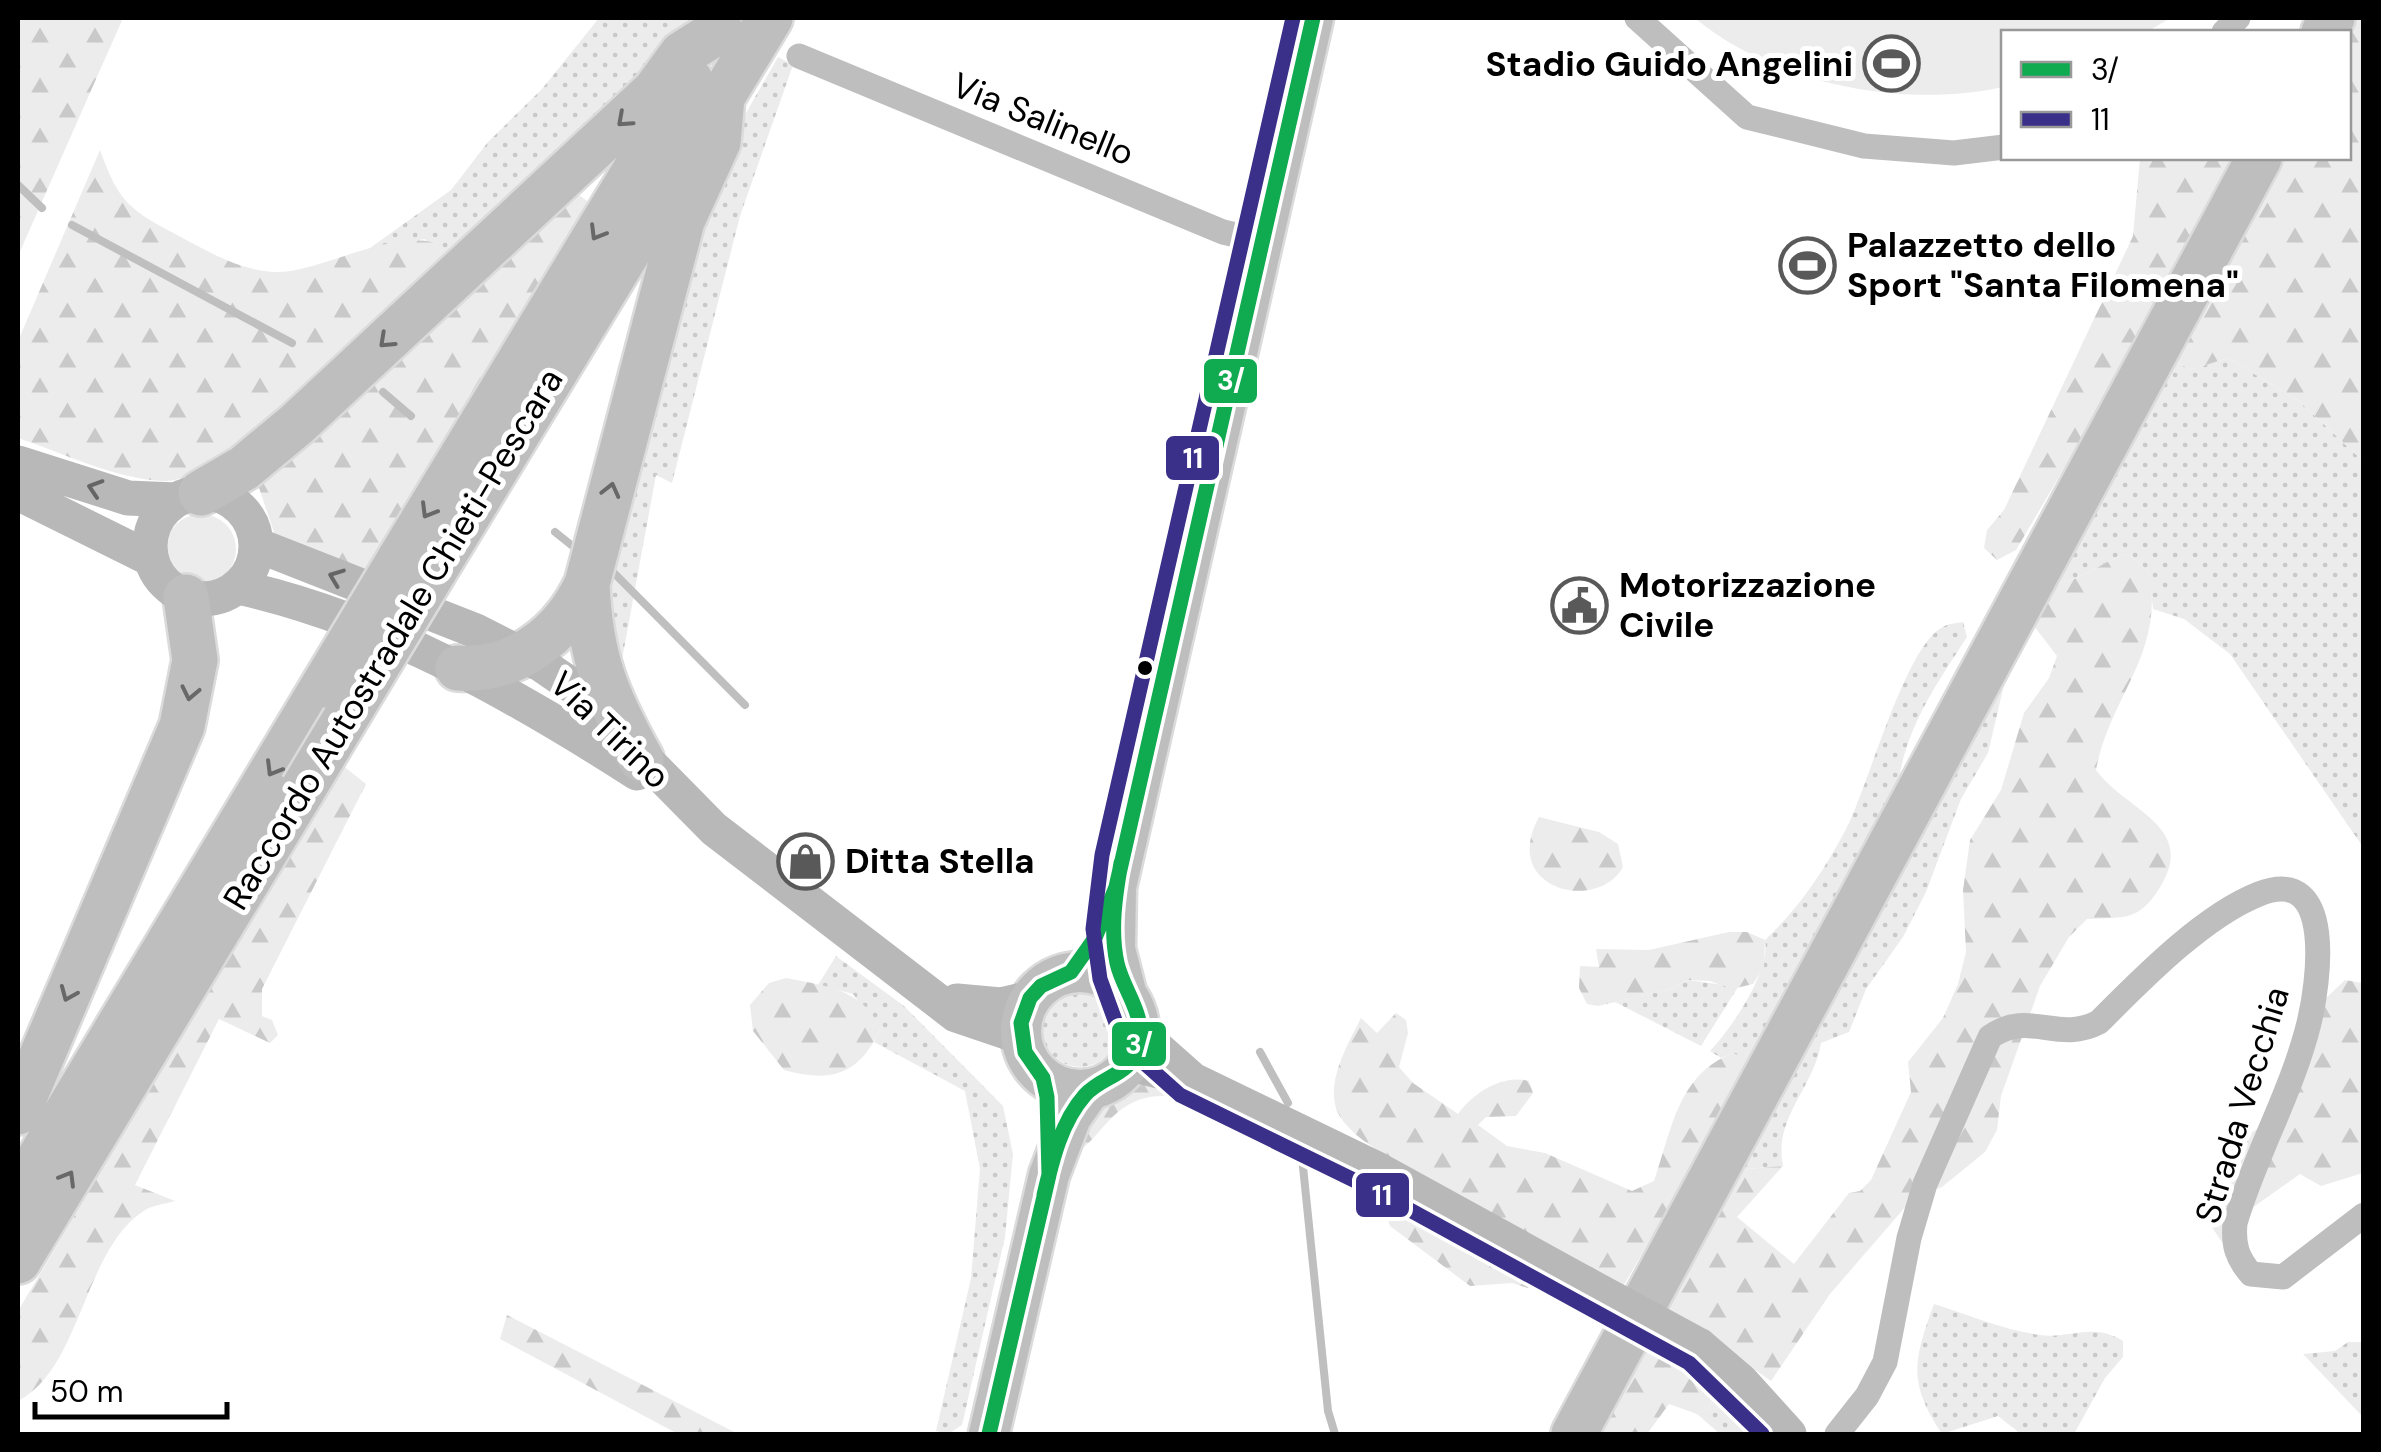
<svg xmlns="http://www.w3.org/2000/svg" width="2381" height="1452" viewBox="0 0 2381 1452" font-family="'DM Sans',sans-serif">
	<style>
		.grass { fill: url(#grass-dots) }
		.forest { fill: url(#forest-firs) }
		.garden { fill: #ececec }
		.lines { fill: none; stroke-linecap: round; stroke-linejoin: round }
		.stream { stroke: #bfbfbf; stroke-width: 8 }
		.primary-casing { stroke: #dbdbdb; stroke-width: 45 }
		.highway-casing { stroke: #dbdbdb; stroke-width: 50 }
		.street { stroke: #bebebe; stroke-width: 25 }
		.secondary { stroke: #b8b8b8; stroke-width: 35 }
		.primary { stroke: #bebebe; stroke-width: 40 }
		.highway { stroke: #bebebe; stroke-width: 45 }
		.highway-bridge-casing { stroke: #dbdbdb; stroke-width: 50; stroke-linecap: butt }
		.secondary-bridge { stroke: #b8b8b8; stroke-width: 35 }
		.highway-bridge { stroke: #bebebe; stroke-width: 45 }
		.bus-1-casing { stroke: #fff; stroke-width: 22 }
		.bus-2-casing { stroke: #fff; stroke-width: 22 }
		.bus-1 { stroke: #10ab51; stroke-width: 15 }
		.bus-2 { stroke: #3a3089; stroke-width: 15 }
		.oneway { stroke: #686868 }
		.oneway2 { stroke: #656565 }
		.bus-dot { fill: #000; stroke: #fff; stroke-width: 4 }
		.labels { text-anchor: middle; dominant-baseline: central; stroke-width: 10; stroke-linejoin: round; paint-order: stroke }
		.poi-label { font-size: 35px; font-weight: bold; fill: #000; stroke: #fff; text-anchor: start }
		.street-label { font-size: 35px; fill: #000; stroke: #fff }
		.line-badge { stroke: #fff; stroke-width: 4 }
		.badge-label { font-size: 28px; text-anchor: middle; font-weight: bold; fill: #fff }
	</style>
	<defs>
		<pattern id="grass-dots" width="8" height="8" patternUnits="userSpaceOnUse" patternTransform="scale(2.5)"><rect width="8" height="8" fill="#ececec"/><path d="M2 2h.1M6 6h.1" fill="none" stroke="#c9c9c9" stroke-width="1.8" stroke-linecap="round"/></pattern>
		<pattern id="forest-firs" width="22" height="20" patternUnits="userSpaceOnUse" patternTransform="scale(2.5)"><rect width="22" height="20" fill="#ececec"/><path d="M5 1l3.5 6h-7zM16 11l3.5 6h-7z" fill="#c9c9c9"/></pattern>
	</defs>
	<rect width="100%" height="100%" fill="#fff"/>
	<path class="grass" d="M599,18H696L680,46L448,270L425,239L370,248L451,190L488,142L542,89Z
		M778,57L793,65L740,216L672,483L656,475L619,676L602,615L715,167Z
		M2171,357L2190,370L2228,358L2299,401L2363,461V847L2230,654L2184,619L2153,609L2149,572L2128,554C2100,561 2086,580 2057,583Z
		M1963,622L1967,637C1934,688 1901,734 1897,797L1750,1067L1733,1053L1721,1058L1710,1051C1731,1029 1771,971 1765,940C1799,908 1824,871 1846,829C1868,787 1904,650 1941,628C1946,624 1957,623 1963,622Z
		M2007,672L1988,753L1961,799L1926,892L1903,937L1866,989L1849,1032L1821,1043C1814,1088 1773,1118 1783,1166L1735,1170Z
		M836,956L904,1006L1003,1106L1013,1154L1005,1237L962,1425L948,1434L936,1431L971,1278L980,1169L965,1091L874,1042L880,1030L853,994L818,985Z
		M1688,980L1738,987L1701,1046L1615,1002L1671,989Z
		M1042 1029a38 38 0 1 1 76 0a38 38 0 1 1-76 0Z
		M1934,1304C1969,1315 2003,1330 2040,1335C2071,1339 2093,1322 2123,1341V1357L2105,1378L2074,1434H2021L1998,1416L1942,1434C1907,1382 1914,1359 1934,1304Z
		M2348,1342H2363V1417L2303,1354L2335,1351Z
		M1718,1376L1776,1434H1720L1697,1414L1710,1407Z"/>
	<path class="forest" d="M18,18H123L18,256Z
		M2351,18H2363V461L2299,401L2228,358L2190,370L2171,357L2278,158H2348Z
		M100,150C119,203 130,210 179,236C211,253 242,272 279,272C327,271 410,218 449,251V261C398,310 230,485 163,481C115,479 63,453 18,438V341Z
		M2140,158H2247L2016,550L1997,560L1984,548L1987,530L2004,510L2133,236Z
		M572,190L594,206L372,580L277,541L256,479Z
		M2128,554L2149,572C2165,654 2110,695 2096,770C2127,812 2199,826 2159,889C2138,922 2123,917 2087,919L2069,937L2040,986L2001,1096L1997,1130L1985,1152L1942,1187L1913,1198L1830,1294L1771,1381L1662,1305L1735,1170L1783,1166L1737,1217L1794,1264L1849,1193L1860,1191L1871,1180L1911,1092L1908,1062L1943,1018L1958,984L1966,952L1963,890L1970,840L2001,790L2024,713L2049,678L2057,656L2034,626L2057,583C2086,580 2100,561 2128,554Z
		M342,765L366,784L262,989V1016L272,1020L278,1035L270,1043L219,1019L135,1185L175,1201C166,1204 153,1205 145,1210C83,1249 82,1368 18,1401V1311Z
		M1539,817L1599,832L1618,844L1623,867C1598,913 1499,890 1539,817Z
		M1729,932H1747L1765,940L1764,967L1753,984L1732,989L1710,981L1688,980L1671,989L1598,1006L1587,1004L1579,988L1580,966L1599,967L1596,949L1649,950Z
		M786,978C825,986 865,989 880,1030C858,1075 832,1083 784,1070L753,1031L750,1005L769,983Z
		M2345,980L2363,983V1173L2321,1186L2300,1174L2228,1225L2230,1254L2203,1214L2236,1141L2268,1123L2301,1022Z
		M1396,1013L1406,1020L1408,1033L1399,1067L1413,1083L1458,1114C1473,1093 1502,1074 1529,1081L1533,1093L1516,1116L1486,1117L1478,1125L1507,1146L1545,1153L1632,1191L1654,1181C1672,1130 1677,1075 1733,1053L1749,1059L1750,1067L1624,1285C1553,1249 1483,1213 1415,1172C1391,1157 1357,1142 1341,1118C1321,1089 1348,1044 1361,1018L1377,1033Z
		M1154,1084L1182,1089L1214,1108C1181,1096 1149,1087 1118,1112C1101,1126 1094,1143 1073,1154C1092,1110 1101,1086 1154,1084Z
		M1390,1188L1543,1270L1528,1288L1512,1283L1470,1286L1390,1226L1380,1197Z
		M507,1315L738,1434H678L500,1339Z
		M1650,1330L1718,1376L1710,1407L1697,1414L1669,1404L1647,1434H1591Z"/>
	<path class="garden" d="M1695,18H2170L2147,32H2004L2003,87C1905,109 1773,84 1695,18Z
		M166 549a35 35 0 1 1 70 0a35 35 0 1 1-70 0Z"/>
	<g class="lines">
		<path class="stream" d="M18,185L42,208
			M72,225L292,343
			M383,392L411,416
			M555,532L580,552
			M613,572L745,705
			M1260,1052L1288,1103
			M1302,1157L1328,1411L1335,1434"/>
		<defs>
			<path id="primary" d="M1021 1031a59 59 0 1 1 118 0a59 59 0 1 1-118 0Z
				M1126,992L1115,949L1116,887L1313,18
				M989,1434L1049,1175L1071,1117L1090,1090"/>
			<path id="highway" d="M2324,32L2332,18
				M201,493L244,468L297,424L655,91L682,54L720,30
				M398,562L690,80
				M434,571L770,18
				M587,584C590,657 606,696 641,759
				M458,668C516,672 563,635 587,584L682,221L718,142L722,97
				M18,1112L182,726L195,660L186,597
				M18,1194L324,685
				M18,1261L303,789
				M1574,1434L2259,158"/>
		</defs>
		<use href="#primary" class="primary-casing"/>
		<use href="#highway" class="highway-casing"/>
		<path class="street" d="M1637,18L1747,117L1864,146L1954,153L2004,147
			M2224,32L2238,18
			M799,56L1223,232L1262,241
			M1837,1434L1867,1396L1885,1362L1909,1238L1925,1184L1990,1037C2029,1009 2058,1044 2099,1022C2141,980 2203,916 2259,894C2337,863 2318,986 2309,1023C2292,1092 2255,1155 2235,1223C2233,1245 2237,1258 2251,1274L2283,1277L2364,1215"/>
		<path class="secondary" d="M18,463L128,498L176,500
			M150 546a53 53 0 1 1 106 0a53 53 0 1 1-106 0Z
			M18,493L151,559
			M257,545L476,631L542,665L574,687L714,829L956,1015L1021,1037
			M238,587C382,619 514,694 637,773
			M957,1001L1001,1005L1030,998
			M1140,1033L1193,1080L1377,1169L1584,1283
			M1130,1064L1183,1077
			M1700,1346L1741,1381L1789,1434"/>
		<use href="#primary" class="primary"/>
		<use href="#highway" class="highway"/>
		<defs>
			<path id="highway-bridge" d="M324,685L398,562
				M303,789L434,571"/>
		</defs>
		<use href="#highway-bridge" class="highway-bridge-casing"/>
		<path class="secondary-bridge" d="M1584,1283L1700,1346"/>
		<use href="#highway-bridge" class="highway-bridge"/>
		<defs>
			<path id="bus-1" d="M1044,1195C1052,1161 1061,1122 1085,1095C1103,1075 1132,1076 1139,1044C1146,1015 1123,990 1117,963C1110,930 1115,896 1121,863
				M989,1434L1049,1175L1047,1097L1043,1078L1025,1052L1021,1023L1030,998L1041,986L1071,972L1095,938L1116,887L1313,18"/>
			<path id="bus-2" d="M1293,18L1102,855L1093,929L1100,979L1124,1045L1180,1095L1368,1187L1689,1363L1762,1434"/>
		</defs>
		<use href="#bus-1" class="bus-1-casing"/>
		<use href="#bus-2" class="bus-2-casing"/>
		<use href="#bus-1" class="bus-1"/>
		<use href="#bus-2" class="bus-2"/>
	</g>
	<defs><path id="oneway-chevron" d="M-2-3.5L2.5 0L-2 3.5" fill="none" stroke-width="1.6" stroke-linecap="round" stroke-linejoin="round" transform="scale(2.5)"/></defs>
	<g class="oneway">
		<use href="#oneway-chevron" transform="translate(624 120) rotate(138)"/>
		<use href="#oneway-chevron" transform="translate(597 233) rotate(121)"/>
		<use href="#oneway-chevron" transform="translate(386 341) rotate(137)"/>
		<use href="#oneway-chevron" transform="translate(611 490) rotate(-76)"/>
		<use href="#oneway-chevron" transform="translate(428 511) rotate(121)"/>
		<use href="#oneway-chevron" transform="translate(190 693) rotate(102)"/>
		<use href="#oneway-chevron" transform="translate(273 769) rotate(121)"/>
		<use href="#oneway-chevron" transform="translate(68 994) rotate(113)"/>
		<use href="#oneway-chevron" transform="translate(68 1178) rotate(-59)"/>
	</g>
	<g class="oneway2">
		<use href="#oneway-chevron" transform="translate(95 488) rotate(-162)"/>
		<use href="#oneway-chevron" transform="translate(336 577) rotate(-159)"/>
	</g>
	<defs>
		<symbol id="stadium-ring" viewBox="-11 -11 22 22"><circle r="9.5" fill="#fff" stroke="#595959" stroke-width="1.5"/><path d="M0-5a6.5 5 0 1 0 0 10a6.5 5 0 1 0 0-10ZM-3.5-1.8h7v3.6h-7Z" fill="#595959"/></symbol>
		<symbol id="civic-ring" viewBox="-11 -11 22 22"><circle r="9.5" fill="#fff" stroke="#595959" stroke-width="1.5"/><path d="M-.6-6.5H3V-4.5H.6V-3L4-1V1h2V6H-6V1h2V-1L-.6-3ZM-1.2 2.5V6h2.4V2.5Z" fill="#595959"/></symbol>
		<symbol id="shop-ring" viewBox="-11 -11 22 22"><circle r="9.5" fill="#fff" stroke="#595959" stroke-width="1.5"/><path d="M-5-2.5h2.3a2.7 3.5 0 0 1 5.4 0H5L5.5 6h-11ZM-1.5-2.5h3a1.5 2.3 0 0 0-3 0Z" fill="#595959"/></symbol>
	</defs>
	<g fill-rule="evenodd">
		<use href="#stadium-ring" x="1860" y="32" width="63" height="63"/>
		<use href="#stadium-ring" x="1776" y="234" width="63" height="63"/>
		<use href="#civic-ring" x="1548" y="574" width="63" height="63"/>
		<use href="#shop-ring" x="774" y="830" width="63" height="63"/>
	</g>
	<circle class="bus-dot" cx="1145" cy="668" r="9"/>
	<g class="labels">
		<g class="poi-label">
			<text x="1853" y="64" text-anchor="end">Stadio Guido Angelini</text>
			<text x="1847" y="245">Palazzetto dello<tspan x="1847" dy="40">Sport "Santa Filomena"</tspan></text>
			<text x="1619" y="585">Motorizzazione<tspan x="1619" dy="40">Civile</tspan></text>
			<text x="845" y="861">Ditta Stella</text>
		</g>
		<g class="street-label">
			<text transform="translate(1043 119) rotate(22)">Via Salinello</text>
			<text transform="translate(393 639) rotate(-59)">Raccordo Autostradale Chieti-Pescara</text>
			<text transform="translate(610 730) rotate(44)">Via Tirino</text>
			<text transform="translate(2242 1105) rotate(-73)">Strada Vecchia</text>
		</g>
	</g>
	<g class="line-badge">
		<rect x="1202" y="357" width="57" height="48" rx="10" fill="#10ab51"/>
		<rect x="1164" y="434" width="57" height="48" rx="10" fill="#3a3089"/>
		<rect x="1110" y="1020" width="58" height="48" rx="10" fill="#10ab51"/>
		<rect x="1354" y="1171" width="57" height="48" rx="10" fill="#3a3089"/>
	</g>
	<g class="badge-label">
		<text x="1231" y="390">3/</text>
		<text x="1193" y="468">11</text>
		<text x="1139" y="1054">3/</text>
		<text x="1382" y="1205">11</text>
	</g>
	<rect width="2381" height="1452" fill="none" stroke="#000000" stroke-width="40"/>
	<rect x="2001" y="30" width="350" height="130" fill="#ffffff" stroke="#999999" stroke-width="2.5"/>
	<rect x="2021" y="62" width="50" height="15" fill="#10ab51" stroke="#999999" stroke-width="2.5"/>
	<text x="2091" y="80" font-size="30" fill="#000000">3/</text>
	<rect x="2021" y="112" width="50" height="15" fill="#3a3089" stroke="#999999" stroke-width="2.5"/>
	<text x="2091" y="130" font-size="30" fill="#000000">11</text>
	<path d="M35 1402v15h192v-15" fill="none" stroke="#000000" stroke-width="5"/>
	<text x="50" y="1402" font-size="30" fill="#000000" stroke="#ffffff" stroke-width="8" paint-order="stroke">50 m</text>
</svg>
